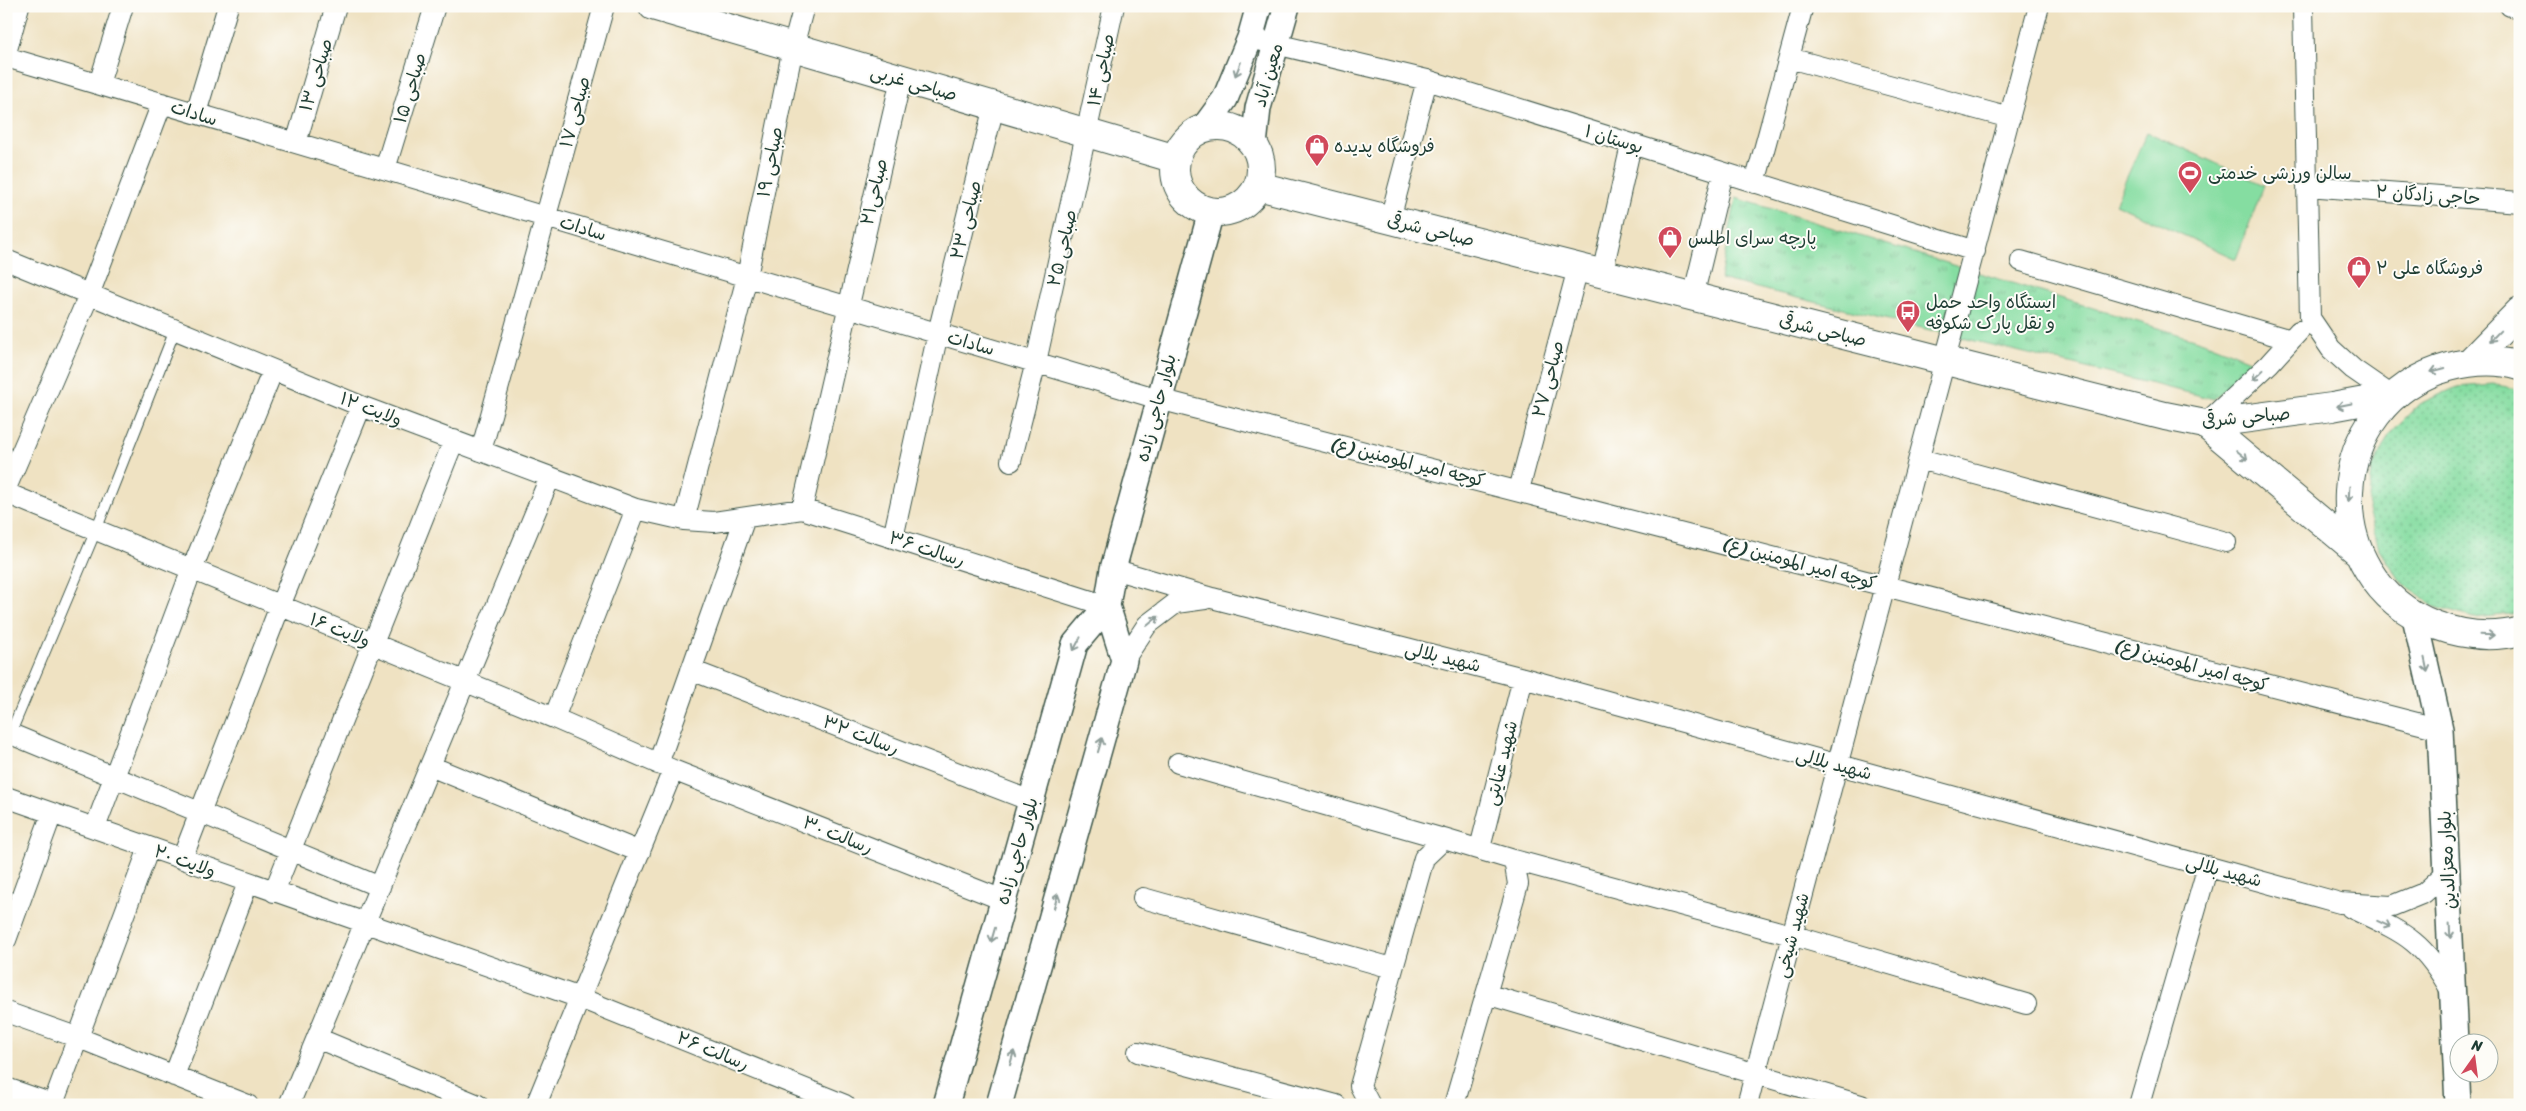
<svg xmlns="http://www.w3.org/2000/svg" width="2526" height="1111" viewBox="0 0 2526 1111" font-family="Sriracha,'Playpen Sans Arabic',sans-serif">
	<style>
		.grass { fill: url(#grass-dots); stroke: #528d6a }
		.park { fill: url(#park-tufts); stroke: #528d6a }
		.pitch { fill: #85dda1; stroke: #528d6a }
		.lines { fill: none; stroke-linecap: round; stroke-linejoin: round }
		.service-casing { stroke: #3e5649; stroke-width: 12 }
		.minor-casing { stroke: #3e5649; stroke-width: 22 }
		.tertiary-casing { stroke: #3e5649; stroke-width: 28 }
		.secondary-casing { stroke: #3e5649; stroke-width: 30 }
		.service { stroke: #fff; stroke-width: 10 }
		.minor { stroke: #fff; stroke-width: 20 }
		.tertiary { stroke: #fff; stroke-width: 25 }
		.secondary { stroke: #fff; stroke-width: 28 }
		.oneway { stroke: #8f9e9a }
		.labels { text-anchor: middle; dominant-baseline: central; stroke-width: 4; stroke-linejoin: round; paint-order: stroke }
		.street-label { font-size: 18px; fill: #1f3d34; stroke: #fdfcf7 }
		.poi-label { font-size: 18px; fill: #1f3d34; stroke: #fdfcf7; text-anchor: start }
	</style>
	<defs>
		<pattern id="grass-dots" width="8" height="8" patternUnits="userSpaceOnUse" patternTransform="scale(1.25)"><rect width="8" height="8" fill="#85dda1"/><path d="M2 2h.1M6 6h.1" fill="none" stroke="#6cb484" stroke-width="1.8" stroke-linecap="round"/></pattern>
		<pattern id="park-tufts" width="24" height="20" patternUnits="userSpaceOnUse" patternTransform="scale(1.25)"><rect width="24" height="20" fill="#85dda1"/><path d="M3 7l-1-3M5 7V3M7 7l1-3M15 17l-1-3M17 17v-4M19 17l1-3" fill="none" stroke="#6cb484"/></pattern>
	</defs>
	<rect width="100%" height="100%" fill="#fdfcf7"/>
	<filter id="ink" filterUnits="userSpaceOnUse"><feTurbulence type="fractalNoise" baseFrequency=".02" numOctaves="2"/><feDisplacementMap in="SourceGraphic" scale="10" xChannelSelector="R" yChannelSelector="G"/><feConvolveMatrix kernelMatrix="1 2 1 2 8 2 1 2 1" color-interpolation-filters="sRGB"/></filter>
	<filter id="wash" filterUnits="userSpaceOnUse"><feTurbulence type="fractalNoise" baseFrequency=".0096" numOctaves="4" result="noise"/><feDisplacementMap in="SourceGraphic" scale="20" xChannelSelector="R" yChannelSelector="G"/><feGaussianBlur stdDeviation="1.12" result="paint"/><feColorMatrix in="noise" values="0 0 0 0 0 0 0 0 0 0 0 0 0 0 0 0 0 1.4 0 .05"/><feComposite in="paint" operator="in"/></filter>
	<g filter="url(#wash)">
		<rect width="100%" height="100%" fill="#efe2c2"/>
		<path class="grass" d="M2493,384L2520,390V613L2474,618L2435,607L2402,583L2379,549L2368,510L2372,469L2390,433L2419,404L2457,387Z"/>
		<path class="park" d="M1736,198L2213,345L2255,362L2214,399L1720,279Z"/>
		<path class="pitch" d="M2147,132L2264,185L2236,259L2115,204Z"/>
	</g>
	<g filter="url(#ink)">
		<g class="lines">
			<defs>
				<path id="service" d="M6,744L96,530L175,330"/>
				<path id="minor" d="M2303,6L2310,318L2331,349L2353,369L2392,396
					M2510,6L2520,8
					M1250,38L1427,80L1975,251
					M6,53L19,6
					M6,57L1159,399L2440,729
					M1789,58L2010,118
					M99,84L123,6
					M196,113L228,6
					M296,143L336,6
					M385,169L435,6
					M1755,183L1803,6
					M2307,186L2520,202
					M1390,219L1427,80
					M6,260L361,406L636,509L684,520L714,522L802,509L1107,606
					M2021,261L2291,340
					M1602,274L1631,145
					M1693,297L1723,173
					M2205,424L2269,364L2299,331
					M481,451L604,6
					M1920,459L2226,542
					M1011,461L1036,362L1114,6
					M6,488L89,295L162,103
					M1519,490L1578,268
					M6,493L554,718L673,770L1003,900
					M802,509L901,79
					M684,520L747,277L793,47L804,6
					M893,538L938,333L994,106
					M1113,569L1212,598L1523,678L2340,903L2392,906L2424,893L2448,871
					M1124,660L1147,625L1176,603L1205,599
					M691,670L1031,801
					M554,718L636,509
					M6,732L380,887
					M1178,763L1444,839
					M658,764L745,518
					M430,766L640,852
					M6,797L580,998L845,1105
					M95,828L192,569L273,370
					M1480,848L1523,678
					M182,859L280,606L361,406
					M1514,860L1791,935L2026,1004
					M274,892L454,440
					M1143,898L1392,968
					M2351,908C2404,933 2423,939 2452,993
					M6,940L52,813
					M1486,994L1861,1105
					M6,1012L79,1038L248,1105
					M317,1038L478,1105
					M1138,1052L1336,1105
					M174,1076L248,883
					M6,1088L55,1105
					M53,1104L149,848
					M289,1105L550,477
					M536,1105L673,770
					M1370,1105L1360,1086L1424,858L1444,839L1514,860L1518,884L1454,1105
					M1747,1105L2039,6
					M2139,1105L2208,866"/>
				<path id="tertiary" d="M1203,129L1225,99L1250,38L1259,6
					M1254,145L1258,108L1287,6
					M2415,617L2440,729L2458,1105
					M946,1105L1075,644L1107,606
					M999,1105L1124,660L1107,606L1113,569L1211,212"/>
				<path id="secondary" d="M653,6L1176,159
					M1175 169a43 43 0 1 1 86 0a43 43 0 1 1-86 0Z
					M1258,186L1946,361L2165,416L2205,424L2332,407L2392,396
					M2470,362L2520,311
					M2520,366C2496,359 2472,361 2449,367C2323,401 2313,578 2435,625C2462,635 2491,639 2520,631
					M2205,424L2358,552"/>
			</defs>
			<use href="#service" class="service-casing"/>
			<use href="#minor" class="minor-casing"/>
			<use href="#tertiary" class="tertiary-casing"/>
			<use href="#secondary" class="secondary-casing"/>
			<use href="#service" class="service"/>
			<use href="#minor" class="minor"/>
			<use href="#tertiary" class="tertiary"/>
			<use href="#secondary" class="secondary"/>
		</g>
		<defs><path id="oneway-shaft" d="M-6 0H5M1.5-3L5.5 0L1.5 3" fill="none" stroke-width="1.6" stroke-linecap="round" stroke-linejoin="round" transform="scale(1.25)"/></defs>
		<g class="oneway">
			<use href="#oneway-shaft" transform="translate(1238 69) rotate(112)"/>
			<use href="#oneway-shaft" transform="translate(2495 336) rotate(134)"/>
			<use href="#oneway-shaft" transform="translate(2438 370) rotate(165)"/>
			<use href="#oneway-shaft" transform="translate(2258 375) rotate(137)"/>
			<use href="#oneway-shaft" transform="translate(2344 405) rotate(169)"/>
			<use href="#oneway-shaft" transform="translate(2242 455) rotate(40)"/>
			<use href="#oneway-shaft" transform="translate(2349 494) rotate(93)"/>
			<use href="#oneway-shaft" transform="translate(1153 621) rotate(-39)"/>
			<use href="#oneway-shaft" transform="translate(2487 635) rotate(2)"/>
			<use href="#oneway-shaft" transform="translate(1077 644) rotate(118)"/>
			<use href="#oneway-shaft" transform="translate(2426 665) rotate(78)"/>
			<use href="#oneway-shaft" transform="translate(1100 745) rotate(-74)"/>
			<use href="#oneway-shaft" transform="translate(1056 901) rotate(-74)"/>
			<use href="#oneway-shaft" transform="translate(2384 924) rotate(25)"/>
			<use href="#oneway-shaft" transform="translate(2450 931) rotate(87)"/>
			<use href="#oneway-shaft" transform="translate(993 935) rotate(106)"/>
			<use href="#oneway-shaft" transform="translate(1012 1058) rotate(-74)"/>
		</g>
	</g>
	<defs>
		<symbol id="shop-pin" viewBox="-11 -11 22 30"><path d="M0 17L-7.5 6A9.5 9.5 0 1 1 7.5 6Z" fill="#d1495b" stroke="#fdfcf7"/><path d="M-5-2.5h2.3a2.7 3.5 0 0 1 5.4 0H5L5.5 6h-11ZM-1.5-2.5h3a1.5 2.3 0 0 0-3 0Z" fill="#fff"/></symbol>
		<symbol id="stadium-pin" viewBox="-11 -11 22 30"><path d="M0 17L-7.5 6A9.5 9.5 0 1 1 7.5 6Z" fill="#d1495b" stroke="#fdfcf7"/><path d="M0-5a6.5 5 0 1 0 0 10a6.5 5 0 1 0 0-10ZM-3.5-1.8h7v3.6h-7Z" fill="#fff"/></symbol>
		<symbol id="bus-pin" viewBox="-11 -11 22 30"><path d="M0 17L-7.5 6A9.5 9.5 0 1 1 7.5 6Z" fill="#d1495b" stroke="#fdfcf7"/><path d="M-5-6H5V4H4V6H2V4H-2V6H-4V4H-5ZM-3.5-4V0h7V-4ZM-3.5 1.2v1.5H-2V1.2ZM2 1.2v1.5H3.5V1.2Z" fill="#fff"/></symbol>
	</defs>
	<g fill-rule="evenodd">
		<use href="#shop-pin" x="1303" y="132" width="28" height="38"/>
		<use href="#stadium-pin" x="2176" y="159" width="28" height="38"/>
		<use href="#shop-pin" x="1656" y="224" width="28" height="38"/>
		<use href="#shop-pin" x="2345" y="254" width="28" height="38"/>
		<use href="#bus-pin" x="1894" y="298" width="28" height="38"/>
	</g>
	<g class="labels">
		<g class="street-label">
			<text transform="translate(1101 70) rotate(-78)">صباحی ۱۴</text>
			<text transform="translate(316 75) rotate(-73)">صباحی ۱۳</text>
			<text transform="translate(1268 75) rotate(-74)">معین آباد</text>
			<text transform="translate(914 83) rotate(16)">صباحی غربی</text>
			<text transform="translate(410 88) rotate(-73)">صباحی ۱۵</text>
			<text transform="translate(575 112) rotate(-75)">صباحی ۱۷</text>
			<text transform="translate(194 113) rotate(17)">سادات</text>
			<text transform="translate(1614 139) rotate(17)">بوستان ۱</text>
			<text transform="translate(770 162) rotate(-79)">صباحی ۱۹</text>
			<text transform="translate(874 192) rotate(-77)">صباحی۲۱</text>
			<text transform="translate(2428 195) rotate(4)">حاجی زادگان ۲</text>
			<text transform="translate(966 220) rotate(-76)">صباحی ۲۳</text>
			<text transform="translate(583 228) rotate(17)">سادات</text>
			<text transform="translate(1431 230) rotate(14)">صباحی شرقی</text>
			<text transform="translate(1062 248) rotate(-77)">صباحی ۲۵</text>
			<text transform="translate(1823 330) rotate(14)">صباحی شرقی</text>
			<text transform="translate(971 343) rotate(16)">سادات</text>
			<text transform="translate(1548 379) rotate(-75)">صباحی ۲۷</text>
			<text transform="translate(1156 408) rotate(-75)">بلوار حاجی زاده</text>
			<text transform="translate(371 409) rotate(21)">ولایت ۱۲</text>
			<text transform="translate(2246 417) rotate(-5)">صباحی شرقی</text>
			<text transform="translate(1408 462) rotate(14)">کوچه امیر المومنین (ع)</text>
			<text transform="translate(927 549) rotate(18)">رسالت ۳۶</text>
			<text transform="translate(1800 563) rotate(15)">کوچه امیر المومنین (ع)</text>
			<text transform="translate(340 630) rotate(22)">ولایت ۱۶</text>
			<text transform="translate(1443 657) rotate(14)">شهید بلالی</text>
			<text transform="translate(2192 665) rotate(15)">کوچه امیر المومنین (ع)</text>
			<text transform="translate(861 735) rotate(21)">رسالت ۳۲</text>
			<text transform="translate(1501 763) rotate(-76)">شهید عنایتی</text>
			<text transform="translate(1834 764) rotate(15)">شهید بلالی</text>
			<text transform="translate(838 835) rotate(22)">رسالت ۳۰</text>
			<text transform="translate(1017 851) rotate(-74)">بلوار حاجی زاده</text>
			<text transform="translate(2447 860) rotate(-93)">بلوار معزالدین</text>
			<text transform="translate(185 861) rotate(20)">ولایت ۲۰</text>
			<text transform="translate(2224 871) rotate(15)">شهید بلالی</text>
			<text transform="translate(1792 935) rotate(-75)">شهید شیخی</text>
			<text transform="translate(713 1051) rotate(22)">رسالت ۲۶</text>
		</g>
		<g class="poi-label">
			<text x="1334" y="146">فروشگاه پدیده</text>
			<text x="2208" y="173">سالن ورزشی خدمتی</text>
			<text x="1688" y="238">پارچه سرای اطلس</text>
			<text x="2376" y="268">فروشگاه علی ۲</text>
			<text x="1926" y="302">ایستگاه واحد حمل<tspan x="1926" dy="21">و نقل پارک شکوفه</tspan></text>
		</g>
	</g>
	<rect width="2526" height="1111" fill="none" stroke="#fdfcf7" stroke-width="25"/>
	<g transform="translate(2474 1058) rotate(14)"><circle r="24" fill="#fdfcf7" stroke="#a4b0a9"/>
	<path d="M0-4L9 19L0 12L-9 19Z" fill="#d1495b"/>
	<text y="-8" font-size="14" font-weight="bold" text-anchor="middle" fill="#1f3d34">N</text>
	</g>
</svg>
